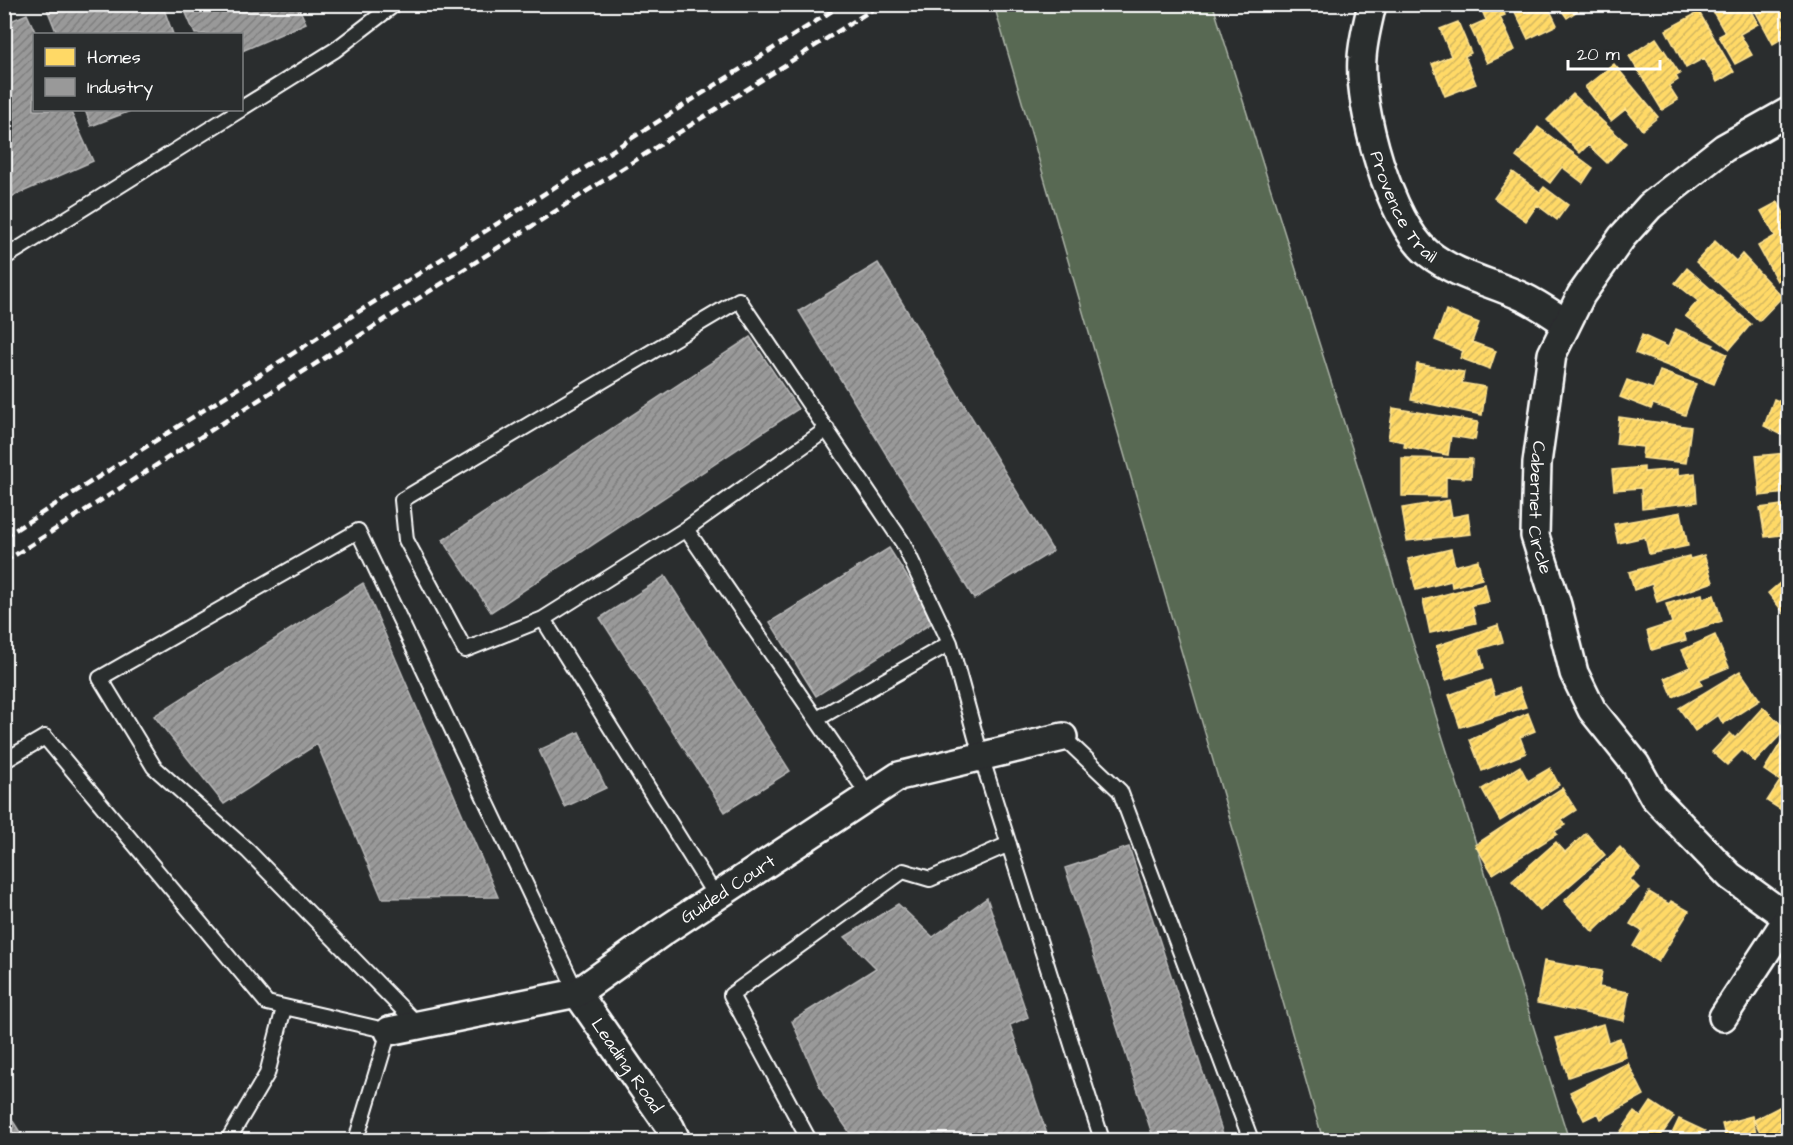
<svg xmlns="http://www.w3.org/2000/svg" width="1793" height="1145" viewBox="0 0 1793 1145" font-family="'Architects Daughter',sans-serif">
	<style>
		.grass { fill: #586952; stroke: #acb4a8; stroke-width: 1.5 }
		.homes { fill: url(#homes-hatch); stroke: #ffe494; stroke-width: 1.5 }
		.industry { fill: url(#industry-hatch); stroke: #b8b8b8; stroke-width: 1.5 }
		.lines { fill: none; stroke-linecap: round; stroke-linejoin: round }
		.lane-casing { stroke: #fff; stroke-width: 18 }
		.street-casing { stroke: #fff; stroke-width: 32 }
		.lane { stroke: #2a2d2e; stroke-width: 14 }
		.street { stroke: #2a2d2e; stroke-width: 27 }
		.rail { stroke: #fff; stroke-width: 4.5; stroke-dasharray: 9 4.5; stroke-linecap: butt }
		.labels { text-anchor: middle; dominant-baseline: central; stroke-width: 6; stroke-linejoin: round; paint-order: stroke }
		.street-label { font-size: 18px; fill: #fff; stroke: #2a2d2e }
	</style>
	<defs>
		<pattern id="homes-hatch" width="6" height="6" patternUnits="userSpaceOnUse" patternTransform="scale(1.5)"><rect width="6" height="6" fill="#ffd966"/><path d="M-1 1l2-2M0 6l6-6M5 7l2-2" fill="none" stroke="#d2b660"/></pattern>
		<pattern id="industry-hatch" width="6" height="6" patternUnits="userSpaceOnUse" patternTransform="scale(1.5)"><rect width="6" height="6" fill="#999"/><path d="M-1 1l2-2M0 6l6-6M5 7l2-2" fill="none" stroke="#7e7e7e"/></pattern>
	</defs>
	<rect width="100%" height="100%" fill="#2a2d2e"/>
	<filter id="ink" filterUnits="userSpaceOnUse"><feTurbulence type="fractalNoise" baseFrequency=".0167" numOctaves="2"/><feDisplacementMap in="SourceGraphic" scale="12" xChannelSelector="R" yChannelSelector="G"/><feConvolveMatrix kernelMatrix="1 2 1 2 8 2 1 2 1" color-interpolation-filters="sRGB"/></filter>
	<g filter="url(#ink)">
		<path class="grass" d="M994,5H1213L1569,1140H1323Z"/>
		<path class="homes" d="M1479,4H1501L1505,15L1500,17L1515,50L1487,63L1470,27L1486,20Z
			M1505,4H1547L1557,25L1528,39L1513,8L1508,10Z
			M1557,4H1587L1567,18Z
			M1747,4L1758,24L1740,34L1752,55L1735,64L1719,36L1725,33L1709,5Z
			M1788,4V14L1782,17L1788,35L1773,44L1752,5Z
			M1699,12L1734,72L1717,82L1704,58L1686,68L1666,30Z
			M1458,22L1471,53L1465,56L1476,84L1445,96L1432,64L1451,56L1440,29Z
			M1656,38L1680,74L1676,76L1678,80L1669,86L1678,100L1662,110L1629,56Z
			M1614,64L1658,117L1642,130L1626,109L1611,121L1585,87Z
			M1573,94L1626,143L1607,163L1588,145L1580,153L1547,120Z
			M1538,127L1593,168L1583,183L1562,167L1550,183L1516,157Z
			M1513,172L1540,192L1544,187L1568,205L1557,220L1537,205L1526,221L1494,198Z
			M1778,202L1788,221V275L1777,281L1758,246L1775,236L1761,211Z
			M1715,241L1736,261L1742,254L1782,297L1759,321L1696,262Z
			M1687,268L1751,324L1730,349L1685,316L1698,301L1675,283Z
			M1446,310L1479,323L1472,342L1496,351L1490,369L1460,358L1463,351L1435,340Z
			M1676,329L1714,345L1712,347L1727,354L1714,384L1635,353L1642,335L1668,347Z
			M1417,364L1464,372L1462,383L1486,387L1482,415L1411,400Z
			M1660,371L1696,384L1685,415L1653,404L1651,409L1620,397L1627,380L1653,389Z
			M1774,399L1788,405V438L1764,426Z
			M1393,408L1478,422L1475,440L1451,436L1448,455L1404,447L1405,442L1388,439Z
			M1619,417L1691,427L1686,463L1642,458L1643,447L1616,444Z
			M1788,453V493L1760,496L1756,456Z
			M1402,458L1472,459L1471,478L1446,477V497L1402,496Z
			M1644,467V472L1678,469V475L1695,473L1697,502L1642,508L1641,488L1614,490L1612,470Z
			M1449,500L1452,517L1468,514L1471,534L1407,541L1402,508Z
			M1788,504V541H1782L1781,535L1765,537L1760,508Z
			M1681,512L1688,546L1649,554L1645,537L1618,543L1614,524Z
			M1451,549L1455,566L1478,560L1482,579L1452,587L1451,581L1416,590L1408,559Z
			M1704,555L1713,582L1657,602L1652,584L1634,590L1629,572L1689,556L1690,559Z
			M1788,576V618L1768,593Z
			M1485,584L1489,602L1472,605L1476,623L1430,633L1423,600Z
			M1702,594L1703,598L1714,595L1722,621L1684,633L1686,640L1652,650L1647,631L1672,623L1666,604Z
			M1498,625L1503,642L1479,649L1484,668L1446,680L1436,646Z
			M1715,635L1729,667L1700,679L1702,685L1673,697L1665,678L1690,667L1682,650Z
			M1740,671L1760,700L1723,724L1718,715L1695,731L1679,708Z
			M1490,680L1495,696L1519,688L1526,707L1460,727L1449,695Z
			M1763,707L1786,729L1755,762L1742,750L1727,765L1712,752L1730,733L1735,738Z
			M1528,713L1535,731L1520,737L1526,753L1482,771L1470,740Z
			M1785,736L1788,738V802L1783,811L1767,801L1780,781L1764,770Z
			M1520,766L1528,781L1550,768L1559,785L1500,821L1482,789Z
			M1562,788L1576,810L1562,819L1565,825L1555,831L1557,834L1493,874L1475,845Z
			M1586,833L1605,855L1540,911L1512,881L1556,842L1565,852Z
			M1620,847L1640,869L1630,879L1639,888L1593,932L1564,901Z
			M1649,892L1669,904L1671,901L1689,911L1658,962L1633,946L1642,931L1630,924Z
			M1544,961L1602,971L1599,987L1629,992L1624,1021L1537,1003Z
			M1603,1024L1608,1042L1620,1038L1626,1057L1568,1077L1556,1038Z
			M1628,1063L1644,1095L1601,1119L1598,1113L1584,1120L1570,1092Z
			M1651,1102L1674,1117L1658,1140H1615L1634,1112L1641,1117Z
			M1783,1105L1788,1116V1140H1768L1766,1136L1763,1138L1754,1120Z
			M1752,1116L1758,1140H1726L1722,1124Z
			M1679,1119L1705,1131L1700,1140H1669Z"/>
		<path class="industry" d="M45,4H162L173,34H57Z
			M182,4H297L306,23L242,51V34H195Z
			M27,14L36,34L34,110H70L93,161L4,200V24Z
			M85,110H133L91,126Z
			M878,263L1053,551L974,599L799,311Z
			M750,337L798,409L491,612L443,540Z
			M889,548L935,621L816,696L770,622Z
			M665,576L790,771L725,812L600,618Z
			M363,583L498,897L382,898L317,744L224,804L154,716Z
			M579,732L606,788L565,807L539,750Z
			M1129,847L1225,1140H1154L1065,868Z
			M987,898L1028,1017L1010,1025L1049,1140H855L824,1096L792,1021L876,968L845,937L898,904L933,937Z
			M4,1107L25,1140H4Z
			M553,1132L556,1140H528Z"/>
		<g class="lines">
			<defs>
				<path id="lane" d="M242,108L335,50L395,4
					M4,258L240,110
					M827,429L686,529L543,619L465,650L406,540L402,500L739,300L903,543L950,643L981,756L1102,1140
					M686,529L869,796
					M543,619L716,897
					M817,719L950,643
					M1063,737L1120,791L1251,1140
					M4,761L45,737L267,1003L389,1031L356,1140
					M418,1025L248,851L154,767L100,678L358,531L577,993
					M228,1140L267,1074L284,1008
					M809,1140L731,995L903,871L930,879L1009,844"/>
				<g id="street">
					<path id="s1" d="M1372,4C1368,22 1363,40 1362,58C1358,106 1390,223 1428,253C1457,276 1491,282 1523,297C1538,304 1552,314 1566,323"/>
					<path id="s2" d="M1788,112L1724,148L1650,206L1622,237L1581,295L1552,354L1537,463L1535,536L1557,605L1574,673L1592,710L1636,765L1654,797L1730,876L1788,918"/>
					<path id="s3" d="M577,993L670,1127L676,1140"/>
					<path d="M1723,1017L1788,918"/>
					<path id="s4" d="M389,1031L577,993L664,931L899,776L1063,737"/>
				</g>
			</defs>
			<use href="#lane" class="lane-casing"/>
			<use href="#street" class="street-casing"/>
			<use href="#lane" class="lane"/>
			<use href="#street" class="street"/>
			<path class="rail" d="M4,537L843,4
				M4,562L881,4"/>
		</g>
	</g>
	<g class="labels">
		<g class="street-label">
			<text stroke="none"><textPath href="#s1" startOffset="212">Provence Trail</textPath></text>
			<text stroke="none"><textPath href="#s2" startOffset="501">Cabernet Circle</textPath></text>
			<text stroke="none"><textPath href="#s4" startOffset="375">Guided Court</textPath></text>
			<text stroke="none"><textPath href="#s3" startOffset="88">Leading Road</textPath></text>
		</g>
	</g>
	<rect width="1793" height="1145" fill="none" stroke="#2a2d2e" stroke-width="24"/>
	<rect x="12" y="12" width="1769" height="1121" fill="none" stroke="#fff" stroke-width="2" filter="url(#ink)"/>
	<rect x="33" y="33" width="210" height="78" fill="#2a2d2e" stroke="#7f8182" stroke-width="1.5"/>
	<rect x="45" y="48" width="30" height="18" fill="#ffd966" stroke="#7f8182" stroke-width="1.5"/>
	<text x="87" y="63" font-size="18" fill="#ffffff">Homes</text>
	<rect x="45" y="78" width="30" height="18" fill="#999999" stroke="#7f8182" stroke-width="1.5"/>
	<text x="87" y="93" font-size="18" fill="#ffffff">Industry</text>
	<path d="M1568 60v9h92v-9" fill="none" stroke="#ffffff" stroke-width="3"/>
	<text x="1577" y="60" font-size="18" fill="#ffffff" stroke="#2a2d2e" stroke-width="4.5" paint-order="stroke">20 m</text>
</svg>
